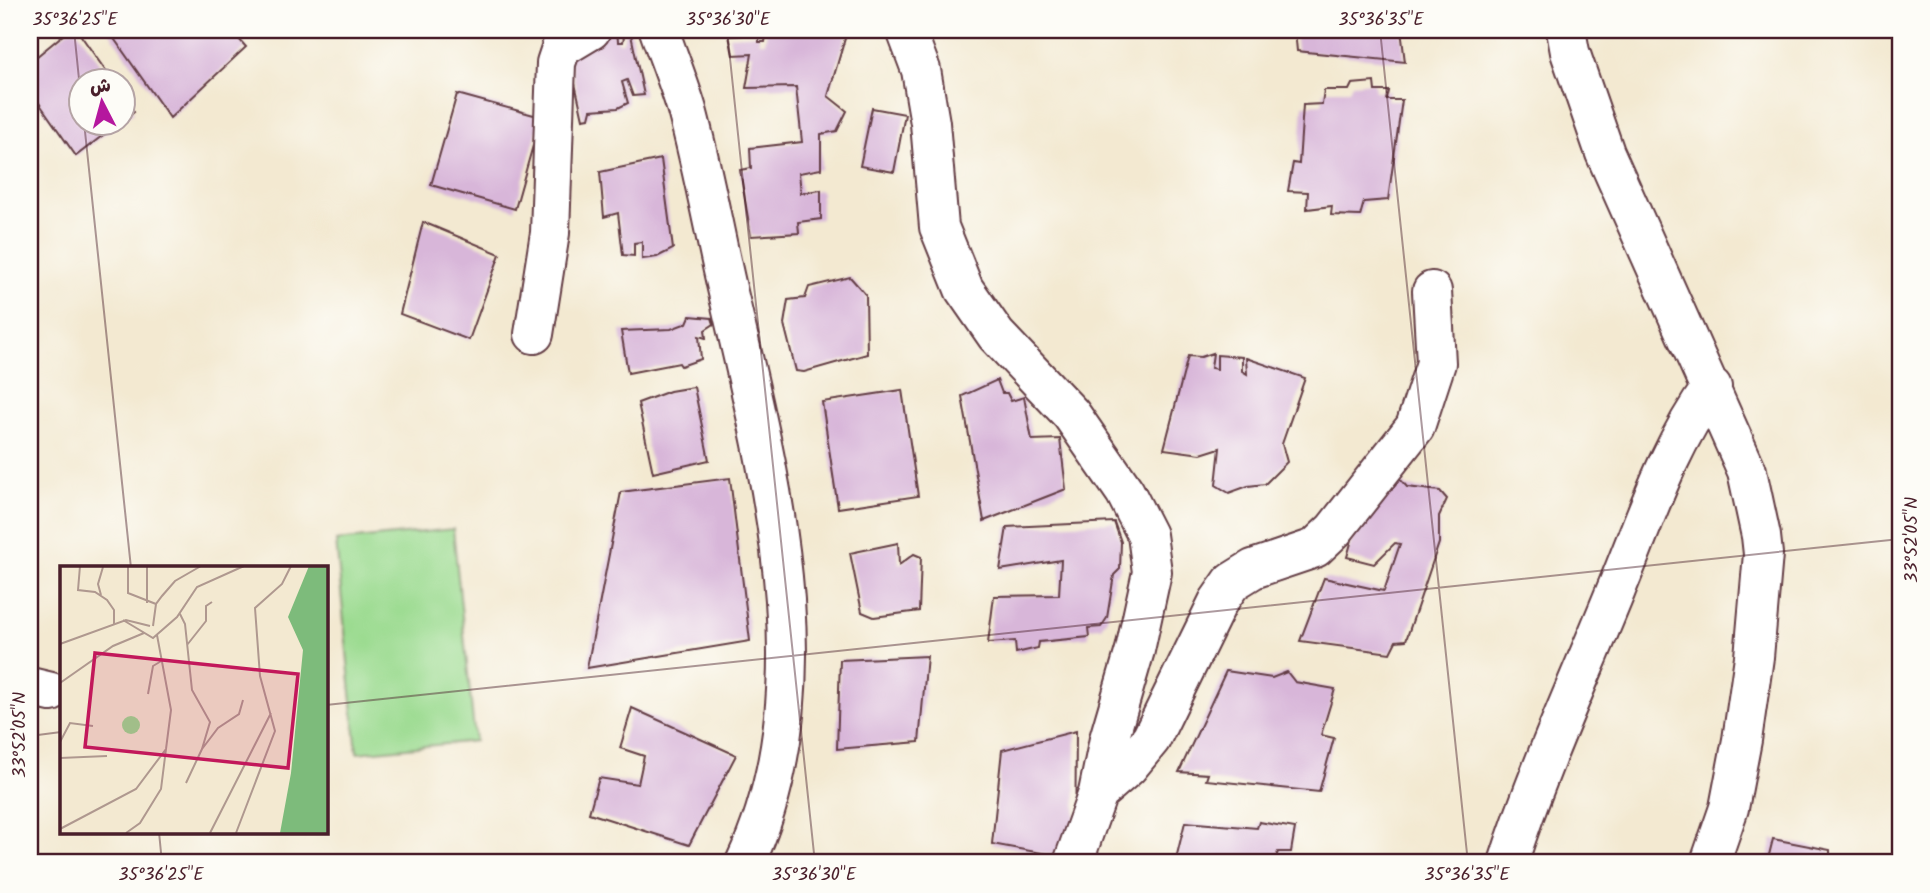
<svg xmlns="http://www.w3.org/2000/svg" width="1930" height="893" viewBox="0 0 1930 893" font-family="Kalam,'Playpen Sans Arabic',sans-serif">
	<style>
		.green { fill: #9cdb91; stroke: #737d5e; stroke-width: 2 }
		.building { fill: #d8b6d9 }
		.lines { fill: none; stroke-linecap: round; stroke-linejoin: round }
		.minor-casing { stroke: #633d44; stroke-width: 42 }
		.minor { stroke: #fff; stroke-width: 38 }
		.ticks { fill: none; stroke: #4a1f2b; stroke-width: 2; stroke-opacity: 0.45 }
		.inset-road { fill: none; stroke: #af988f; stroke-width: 2 }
		.view { fill: #c2185b; fill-opacity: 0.15; stroke: #c2185b; stroke-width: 3.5 }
		.inset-edge { fill: none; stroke: #4a1f2b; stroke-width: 3.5 }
		.neatline { fill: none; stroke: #4a1f2b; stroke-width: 2.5 }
		.ticks-label { font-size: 18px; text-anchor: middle; fill: #4a1f2b }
	</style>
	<rect width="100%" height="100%" fill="#fdfcf7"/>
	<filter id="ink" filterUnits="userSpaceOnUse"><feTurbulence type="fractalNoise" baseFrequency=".0143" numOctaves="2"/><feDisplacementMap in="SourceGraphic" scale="14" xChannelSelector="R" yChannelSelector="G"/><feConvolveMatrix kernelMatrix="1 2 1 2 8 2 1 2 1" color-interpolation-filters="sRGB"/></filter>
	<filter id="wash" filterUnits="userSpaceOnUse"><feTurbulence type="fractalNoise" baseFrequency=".00686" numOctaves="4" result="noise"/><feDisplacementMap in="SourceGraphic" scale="28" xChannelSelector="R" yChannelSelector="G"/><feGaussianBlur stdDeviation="1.57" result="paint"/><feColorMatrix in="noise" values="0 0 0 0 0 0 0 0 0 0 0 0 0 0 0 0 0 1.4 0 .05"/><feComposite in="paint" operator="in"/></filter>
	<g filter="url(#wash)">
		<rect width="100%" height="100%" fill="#f3e9d1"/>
		<path class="green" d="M453,529L475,741L357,753L336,541Z"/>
		<g id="blocks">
			<path class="building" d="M69,30H77L112,80H80V122H120L76,156L30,90V62Z
				M108,30H231L246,47L170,118Z
				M612,30H617L618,42H623L625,30H630L644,95L633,96L627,80L622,82L628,103L618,108L591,110L589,118L583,119L567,48Z
				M767,30H803L826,35H846L828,96L847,111L837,131L821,134V169L799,173L801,193L821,190V219L798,222L799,233L751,236L740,170L751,168L750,148L802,142L796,87L746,88L752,54L733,55L729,36L759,34V42H765Z
				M1295,30H1401L1405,62L1297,51Z
				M1374,82L1375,91H1389L1387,100H1402L1388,200L1364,202L1360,216L1331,215L1332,206L1307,209L1308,192L1288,191L1293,163L1299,164L1303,105L1322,104L1324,90H1349L1352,84Z
				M457,94L541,117L515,209L431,185Z
				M122,95L134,112L122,121Z
				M872,108L905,114L894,172L860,166Z
				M661,159L673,249L657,257L642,259V242L634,243V256L623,255L618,213L604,217L600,172Z
				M423,222L500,254L469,340L400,314Z
				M850,277L866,295L867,354L804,372L796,371L784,324L788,300L805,298L809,287Z
				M690,316L712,318L714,324L705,330L706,338L699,336L701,359L681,366L679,363L628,373L621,331L671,329L687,323Z
				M1213,353L1211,368L1217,369V355L1242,357V371L1247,374L1246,358L1305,378L1282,444L1287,462L1265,484L1248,486L1229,493L1216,485L1220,448L1201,454L1164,449L1188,356L1201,357Z
				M997,380L1002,393H1007L1011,401L1024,397L1032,440L1060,439L1066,489L984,521L962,396Z
				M694,387L709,460L653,473L638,403L670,391Z
				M902,390L918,496L838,508L822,402Z
				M730,478L750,641L587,668L621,492Z
				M1399,478L1407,487L1440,491L1447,499L1439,516V543L1406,640L1396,641L1390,653L1300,641L1324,578L1384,591L1400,544L1395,543L1374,564L1347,557L1356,526Z
				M1114,522L1121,542L1120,569L1114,575L1107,618L1101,627L1088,628L1089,637L1039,642L1038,648L1016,653L1015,641L988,643L994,596L1059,595L1061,560L1000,570L1007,527Z
				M898,543L899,565L914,554L921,557L919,611L874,617L862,612L850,553Z
				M927,656L919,742L837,749L840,660Z
				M1226,671L1272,678L1287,672L1295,682L1335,689L1321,735L1334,738L1319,792L1206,780L1208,774L1179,772Z
				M632,708L736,755L689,845L589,813L599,778L638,784L644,756L620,748Z
				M1076,731L1075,859L992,844L1002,750Z
				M1185,822L1257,828L1259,822L1295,828L1291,852H1278L1274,863H1175Z
				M1773,839L1830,850V863H1767Z"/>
		</g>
	</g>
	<g filter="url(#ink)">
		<use href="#blocks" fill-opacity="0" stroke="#633d44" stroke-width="2"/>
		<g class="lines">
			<defs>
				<path id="minor" d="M659,30C668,56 679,83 687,110C704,173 715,238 730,301C771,479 827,689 745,863
					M906,30L921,70L930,123L939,227L964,289L996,335L1071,414L1125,492L1147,535L1152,572L1135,650L1109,739L1098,793L1128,767L1151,739L1218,602L1232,582L1253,569L1315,548L1334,530L1415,427L1436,363L1432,291
					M1566,30L1570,52L1605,153L1747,471L1761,536L1763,554L1754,657L1742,740L1729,808L1710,863
					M534,334L550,233L556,63L561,48L591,30
					M30,687L51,692
					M1073,863L1098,793
					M1508,863C1538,769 1579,681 1616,590C1645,520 1667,449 1712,387"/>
			</defs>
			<use href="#minor" class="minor-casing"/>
			<use href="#minor" class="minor"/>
		</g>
	</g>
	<path class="ticks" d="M74,30L80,89M727,30L815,863M1380,30L1468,863M84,122L131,568M326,705L1900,539M30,736L61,732M159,832L162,863"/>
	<g transform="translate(60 566)">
		<rect width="268" height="268" fill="#f3e9d1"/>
		<path d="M62 159a9 9 0 1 1 18 0a9 9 0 1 1-18 0Z" fill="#9cdb91"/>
		<path d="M249,0H268V267H220L231,207L243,84L228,51Z" fill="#7dbb7b"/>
		<path class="inset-road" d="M20,0L18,24L35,26L47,34L54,44V58M68,0V27L96,38M41,29L38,18L43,1M87,37V0M120,48L125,58L132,124L150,156L142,183L158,162L179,148L183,134M63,54L93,72L117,51L137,21L184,0M93,60L96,38L102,30L115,15L141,0M0,78L66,54L90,60M127,79L146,55V40L152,36M0,117L53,80L84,67M88,128L93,100L103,94M0,176L10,157L33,160M0,192L47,190M126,217L142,183M0,263L76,223L106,183L111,144L97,69M66,267L80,257L101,223L106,183M150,267L211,147M176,267L215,165L200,110L195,42L222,18L231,0"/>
		<path class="view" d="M35,87L238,108L228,202L25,181Z"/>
		<rect width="268" height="268" class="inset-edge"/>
	</g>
	<rect width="1930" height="893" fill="none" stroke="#fdfcf7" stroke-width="77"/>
	<g transform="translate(102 102) rotate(354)"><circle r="33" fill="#fdfcf7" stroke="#b5a4a5" stroke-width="2"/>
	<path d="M0-5L12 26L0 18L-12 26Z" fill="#b5179e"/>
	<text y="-10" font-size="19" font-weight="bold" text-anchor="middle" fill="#4a1f2b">ش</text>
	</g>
	<rect x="38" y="38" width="1854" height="816" class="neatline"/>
	<g class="ticks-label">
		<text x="75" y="25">35°36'25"E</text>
		<text x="728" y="25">35°36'30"E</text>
		<text x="1381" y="25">35°36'35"E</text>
		<text transform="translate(1911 540) rotate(-90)" y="6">33°52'05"N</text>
		<text transform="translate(19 735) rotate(-90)" y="6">33°52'05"N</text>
		<text x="161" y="880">35°36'25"E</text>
		<text x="814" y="880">35°36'30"E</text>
		<text x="1467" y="880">35°36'35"E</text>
	</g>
</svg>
